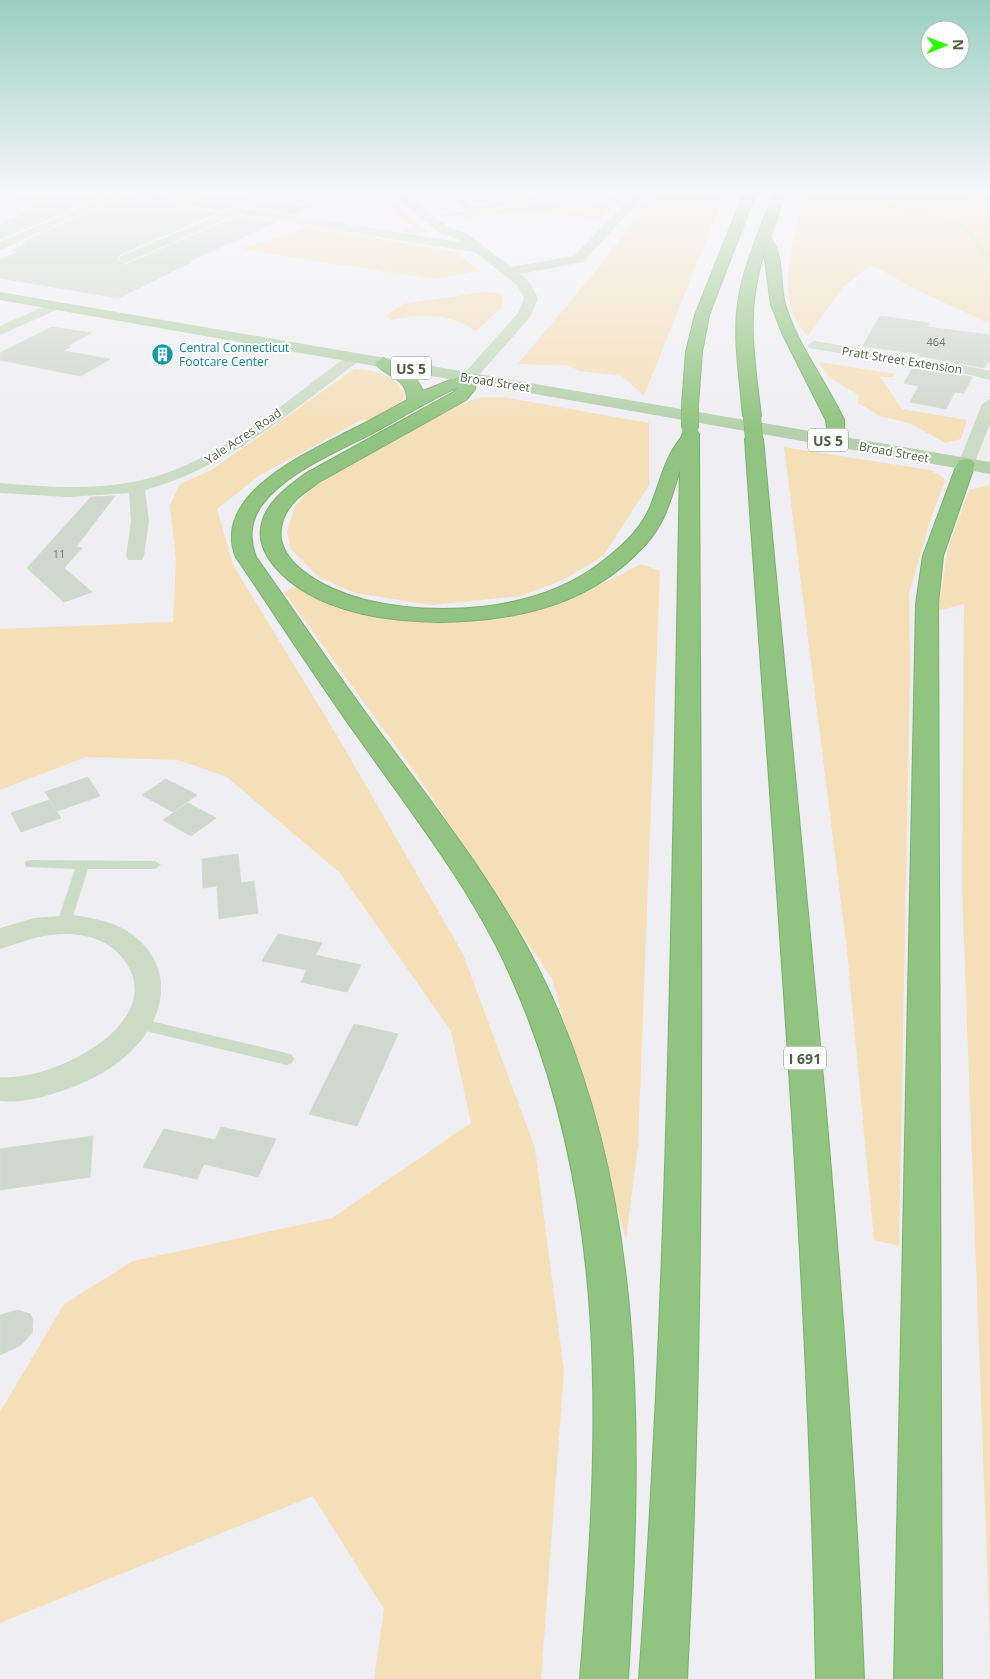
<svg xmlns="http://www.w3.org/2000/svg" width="990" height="1679" viewBox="0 0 990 1679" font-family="'Open Sans',sans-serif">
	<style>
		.green { fill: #f5dfb8 }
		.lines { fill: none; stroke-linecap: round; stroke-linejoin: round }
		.stream { fill: #c0f77f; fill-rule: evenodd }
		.building { fill: #cfd8cd; stroke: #d2dbd2 }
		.highway-casing { stroke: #7bb06b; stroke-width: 2 }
		.lane { fill: #ccdbc6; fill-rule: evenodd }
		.street { fill: #ccdbc6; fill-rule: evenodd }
		.secondary { fill: #c5dabf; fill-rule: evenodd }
		.primary { fill: #b5d1ab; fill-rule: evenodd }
		.highway { fill: #90c480; fill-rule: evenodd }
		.highway-bridge-casing { stroke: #7bb06b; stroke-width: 18; stroke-linecap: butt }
		.highway-bridge { stroke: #90c480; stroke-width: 17 }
		.labels { text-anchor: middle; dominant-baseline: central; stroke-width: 4; stroke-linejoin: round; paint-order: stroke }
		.far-number-label { font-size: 11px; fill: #6d7d66 }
		.far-culture-label { font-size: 12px; fill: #0d838f; stroke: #fff; text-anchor: start }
		.far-street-label { font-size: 12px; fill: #4c5f44; stroke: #fff }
		.shield { fill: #fff; stroke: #828f7c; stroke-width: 1 }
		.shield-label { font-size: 14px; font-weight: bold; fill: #4c5f44 }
	</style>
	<rect width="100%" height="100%" fill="#efeef2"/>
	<path class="green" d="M380,195H383L427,232L417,234L401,232L414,225L405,222Z
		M617,195H623L600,219L529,212L466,218L459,215L543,202L573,212L588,208Z
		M654,195H724L644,396L622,376L580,371L567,365L518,364L608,256L642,208Z
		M805,195H964L990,203V324L913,288L872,265L843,287L808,336C771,301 794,237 805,195Z
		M307,227L456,252L480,271L431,279L241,249Z
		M483,292L503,294L502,307L476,331C446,312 424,314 391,320L387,315L403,304Z
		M819,362L895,374L893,377H880L902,409L967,420L961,439L946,443L909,423L880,416L858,403L859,395L828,377Z
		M354,369C372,370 393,373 401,390H405L406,394L397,406L368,421L363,419L259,476L217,509L233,565L335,732L463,954L535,1148L564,1371L541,1679H374L384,1609L313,1496L0,1623V1412L64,1304L133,1261L332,1218L471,1123L451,1031L340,873L227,777L178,760L86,757L0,790V629L173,622L176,560L170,505L180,484L213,469Z
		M481,397H503L649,423V485L603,556L565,579L521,596L431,605L355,593L319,577L291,549L287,532L295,506L311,489L345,466L457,406Z
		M784,447L930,470L943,477L945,481L932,515L909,593L910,668L899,1246L874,1240L847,951Z
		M990,485V1642L962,889L964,604L938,611L948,549L969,490Z
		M641,564L660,571L638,1146L626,1239L552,979L418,777L284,592L298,585L321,601L386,615H510L572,599Z"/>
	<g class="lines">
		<path class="stream" d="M853,195H858L966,227C976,235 979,243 985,254C988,258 990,259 990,264C978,255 978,240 964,229Z"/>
	</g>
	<path class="building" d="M15,195H106L0,239V224L36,209L14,204Z
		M125,195H133L140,200L218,213L120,254L117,260L125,265L238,216L276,222L190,261L192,262L118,298L0,278V260L18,252L11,251L28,243L23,242Z
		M170,195H235L310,207L293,214Z
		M880,316L929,323L927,327L990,335V360L984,368L919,356L920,354L863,346Z
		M52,327L91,333L67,346L70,347L63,351L110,359L81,376L0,360V353Z
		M913,367L971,377H972L964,393L955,392L946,409L910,402L919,386L904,383Z
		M115,496L76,547L82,548L64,568L92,592L64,602L27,568L91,497Z
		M88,777L100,796L57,811L45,792Z
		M166,779L197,795L173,812L142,795Z
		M49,800L61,818L21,832L11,813Z
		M188,803L216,818L191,836L163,820Z
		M238,854L241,883L254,881L258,913L219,919L217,886L203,888L202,859Z
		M278,934L322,943L315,955L361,965L347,992L301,982L307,970L262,961Z
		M354,1024L398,1034L357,1126L309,1114Z
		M221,1127L276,1139L258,1177L204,1164L197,1179L143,1167L164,1129L215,1140Z
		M93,1136L90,1177L0,1190V1149Z
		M18,1310L30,1314L33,1320L32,1333L21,1345L0,1355V1315Z"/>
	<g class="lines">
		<defs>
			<path id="highway" d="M743,195H755L709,315L702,352L698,405L696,409H684L682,405L686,352L695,315Z
				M773,195H785L770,238C785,255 779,284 785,304C797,345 826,381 844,420C845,429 843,437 838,445H826L823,441L827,428L826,420L783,335L771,305L764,253C745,312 754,356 761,416L758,420H746L743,416C740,377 732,336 739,297C745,262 761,228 773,195Z
				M383,358C400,362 416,375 423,391L468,373L476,378L475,389L466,400L319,482C307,491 293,499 286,513C261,560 329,591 365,600C402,609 444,611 482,607C524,602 564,590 598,565C618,550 638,533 649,510C660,485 663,460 681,438L684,430H696L699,434C700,849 708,1264 687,1679H639C669,1277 672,873 680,470C671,498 666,522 645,545C616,577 578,599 536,610C463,630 332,630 277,569C267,558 259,543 261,528C264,504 287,487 305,474L454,392L459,387C432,398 408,414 382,428C344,449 287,470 261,506C250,521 249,540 256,557C295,612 333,669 373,723C431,802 493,880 538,968C649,1188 642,1439 628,1679H580C600,1436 612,1198 508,970C471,889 414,816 363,744C319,683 278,619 236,557C210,494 311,451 353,429C371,420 389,410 407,400C408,377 385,377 375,363Z
				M754,434L760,435L763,439C801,852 847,1265 864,1679H816C809,1265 773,852 745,439L748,435Z
				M966,459L972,460L975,464L943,556L938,604L942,1679H894L916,604L923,556L957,464L960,460Z"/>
		</defs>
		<use href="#highway" class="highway-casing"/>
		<path class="lane" d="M449,195H454L471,207L521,200L515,195H520L527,199L539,195H547L526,203L441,217V215L463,212L467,209Z
			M31,860L155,861L161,865L155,869H88L70,926L68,929H58L56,926L75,869L26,867L25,864L26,861Z
			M138,1018L287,1053L292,1055L294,1059L292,1063L287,1065L133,1028L131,1024L133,1020Z"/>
		<path class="street" d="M110,195H123L0,250V242Z
			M135,195H159L479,245L485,249L479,253L238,214L125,263L121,262L119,259L121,256L225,212L140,198Z
			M56,301L63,305L61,308L0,335V326Z
			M814,341L972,367L990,371V380L971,375L809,348L807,345Z
			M354,354L359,355L361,358L359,361C292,411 228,467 145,490L149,522L144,556L142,560H128L126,556L131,522L129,493L68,497L0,493V483C44,487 89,490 133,482C213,468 285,401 349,355Z
			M990,399V424L974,464L972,468H960L958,464L982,404Z
			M73,915C93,918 116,922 133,935C178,970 164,1023 126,1056C107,1073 83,1084 59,1092C40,1098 21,1103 0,1101V1077C55,1082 178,1018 119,954C102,936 75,932 51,935C33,937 17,944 0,949V928L34,918Z"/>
		<path class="secondary" d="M394,195H407L448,227L466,233L511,267L574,256L633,195H645L583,262L520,274L528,280L538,298L530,317L474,381L468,383L460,378L518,313L524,298L517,285L458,239L440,233Z
			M974,195H990V202Z"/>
		<path class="primary" d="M0,292L990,462V474L0,300Z"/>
		<use href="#highway" class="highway"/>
		<defs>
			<path id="highway-bridge" d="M690,405V428
				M752,416L754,439"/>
		</defs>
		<use href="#highway-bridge" class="highway-bridge-casing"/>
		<use href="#highway-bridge" class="highway-bridge"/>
	</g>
	<linearGradient id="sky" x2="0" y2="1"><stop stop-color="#98cfbe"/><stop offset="0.45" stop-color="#f8f7f9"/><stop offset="1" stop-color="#f8f7f9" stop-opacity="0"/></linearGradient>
	<rect width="990" height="430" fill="url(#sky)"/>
	<defs>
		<symbol id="building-disc" viewBox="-11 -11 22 22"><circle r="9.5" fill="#0f9aa8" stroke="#fff"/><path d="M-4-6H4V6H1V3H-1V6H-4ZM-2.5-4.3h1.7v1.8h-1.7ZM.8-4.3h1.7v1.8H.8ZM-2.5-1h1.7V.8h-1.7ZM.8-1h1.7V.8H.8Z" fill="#fff"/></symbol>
	</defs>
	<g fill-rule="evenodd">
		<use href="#building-disc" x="150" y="342" width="25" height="25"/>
	</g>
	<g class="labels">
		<g class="far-number-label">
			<text x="936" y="341">464</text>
			<text x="59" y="553">11</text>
		</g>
		<g class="far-culture-label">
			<text x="179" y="347">Central Connecticut<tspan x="179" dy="14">Footcare Center</tspan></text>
		</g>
		<g class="far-street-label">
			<text transform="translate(902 360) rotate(9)">Pratt Street Extension</text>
			<text transform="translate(495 382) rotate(9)">Broad Street</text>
			<text transform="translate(243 436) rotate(-34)">Yale Acres Road</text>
			<text transform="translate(894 452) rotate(10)">Broad Street</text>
		</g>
		<g class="shield">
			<rect x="391" y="356.5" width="40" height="23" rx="4"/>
			<rect x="808" y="428.5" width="40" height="23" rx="4"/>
			<rect x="784" y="1046.5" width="42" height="23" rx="4"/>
		</g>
		<g class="shield-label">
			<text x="411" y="368">US 5</text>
			<text x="828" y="440">US 5</text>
			<text x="805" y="1058">I 691</text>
		</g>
	</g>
	<g transform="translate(945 45) rotate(89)"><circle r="24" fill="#ffffff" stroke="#b7bfb4"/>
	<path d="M0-4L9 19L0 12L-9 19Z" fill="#30f803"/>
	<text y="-8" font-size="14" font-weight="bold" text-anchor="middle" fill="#4c5f44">N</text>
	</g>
</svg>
